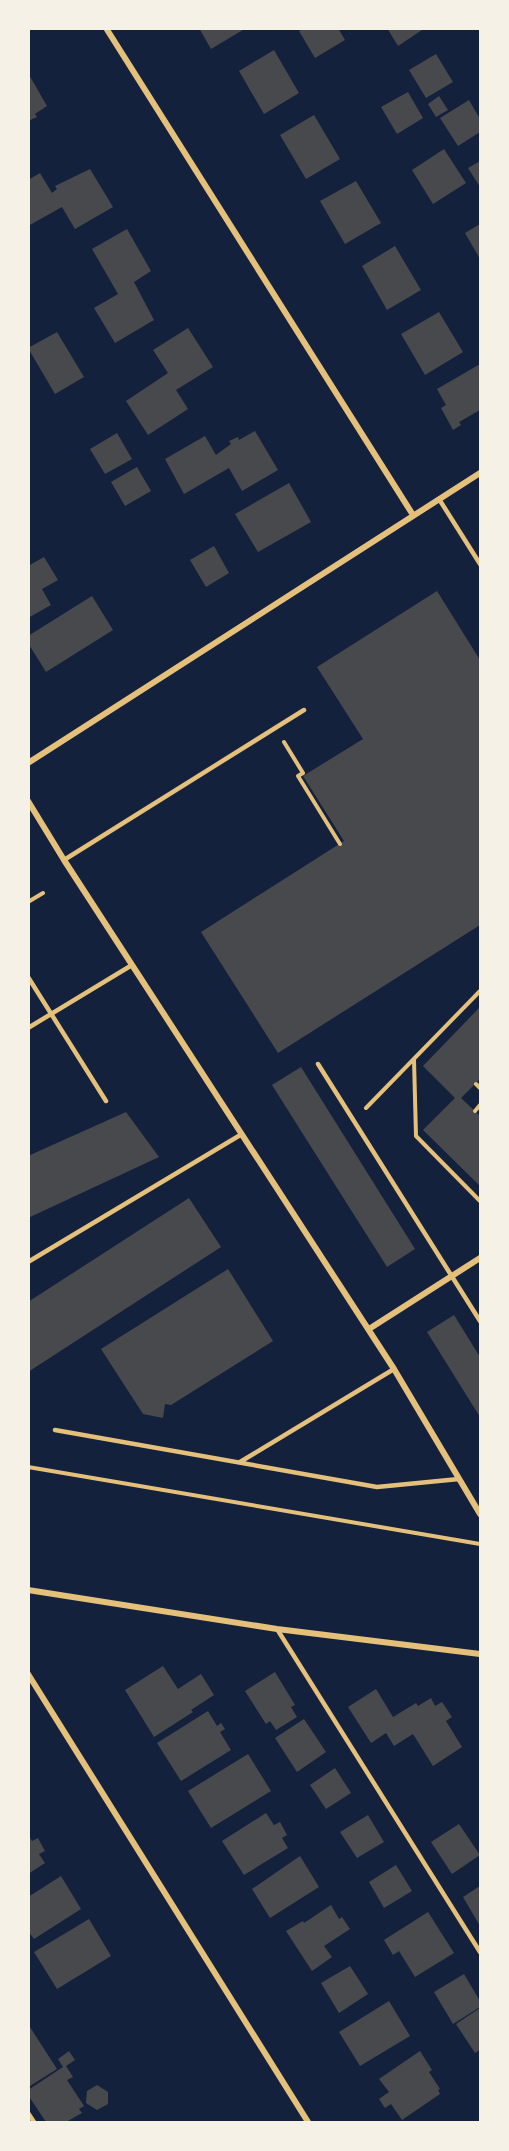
<svg xmlns="http://www.w3.org/2000/svg" width="509" height="2151" viewBox="0 0 509 2151" font-family="Ubuntu,sans-serif">
	<style>
		.building { fill: #48494c }
		.lines { fill: none; stroke-linecap: round; stroke-linejoin: round }
		.path { stroke: #e5c07b; stroke-width: 4 }
		.service { stroke: #e5c07b; stroke-width: 4.5 }
		.minor { stroke: #e5c07b; stroke-width: 6 }
	</style>
	<rect width="100%" height="100%" fill="#14213d"/>
	<path class="building" d="M199,28H246L211,49Z
		M304,28H338L345,40L315,58L299,31Z
		M387,28H425L398,46Z
		M274,50L299,93L264,114L239,71Z
		M436,54L453,82L426,98L409,70Z
		M28,73L47,106L35,114L37,117L28,121Z
		M408,92L423,118L397,134L381,107Z
		M439,96L448,110L436,117L428,104Z
		M469,100L480,119V132L458,146L440,118Z
		M314,115L340,159L306,179L280,135Z
		M444,149L466,183L433,204L412,170Z
		M480,161V187L468,168Z
		M90,169L113,207L75,229L62,207L28,226V180L40,173L52,193L57,189L55,186Z
		M356,181L381,223L345,244L320,201Z
		M480,224V259L465,233Z
		M127,229L151,271L134,282L154,320L115,343L94,308L118,294L92,249Z
		M395,246L421,290L387,310L362,266Z
		M439,312L463,352L425,375L401,334Z
		M188,328L213,367L176,390L188,409L148,435L126,401L168,373L153,350Z
		M57,332L84,377L55,394L28,348Z
		M480,364V410L459,422L461,425L453,430L441,408L446,405L437,389Z
		M255,431L278,470L242,491L229,468L184,494L165,459L205,436L216,455L231,444L229,441L238,437L239,440Z
		M117,433L132,459L105,474L90,449Z
		M137,467L151,491L125,506L111,482Z
		M289,483L311,522L258,552L235,514Z
		M214,546L229,573L206,587L190,560Z
		M44,557L58,580L42,589L51,605L28,618V566Z
		M437,591L480,660V925L278,1053L201,932L344,841L303,776L363,739L317,667Z
		M92,596L113,630L46,672L28,643V636Z
		M480,1007V1079L461,1098L480,1116V1186L423,1130L455,1098L423,1066Z
		M301,1067L415,1249L387,1267L272,1085Z
		M126,1112L159,1157L28,1218V1156Z
		M189,1198L221,1247L28,1372V1302Z
		M228,1269L273,1341L171,1405L165,1404L163,1418L143,1414L101,1349Z
		M454,1315L480,1357V1417L427,1332Z
		M163,1666L178,1689L201,1674L214,1695L191,1710L193,1712L154,1737L125,1690Z
		M275,1672L295,1705L291,1707L297,1717L276,1730L270,1721L266,1724L245,1691Z
		M376,1689L393,1717L416,1703L418,1706L431,1698L435,1706L442,1702L452,1717L446,1721L462,1747L433,1766L413,1734L394,1746L386,1733L371,1743L348,1707Z
		M208,1711L217,1726L221,1723L225,1729L220,1732L231,1750L181,1781L157,1743Z
		M304,1719L326,1752L297,1772L275,1738Z
		M248,1754L271,1791L211,1828L188,1791Z
		M335,1768L351,1793L326,1809L310,1785Z
		M266,1813L274,1825L280,1822L287,1835L282,1838L288,1848L244,1875L222,1841Z
		M368,1815L384,1842L357,1858L340,1832Z
		M459,1824L480,1855L452,1874L431,1842Z
		M28,1835L32,1841L38,1838L45,1851L39,1854L45,1863L28,1874Z
		M300,1856L319,1887L270,1918L252,1889Z
		M396,1865L412,1891L384,1908L369,1882Z
		M61,1876L81,1909L34,1939L28,1931V1897Z
		M480,1886V1926L463,1897Z
		M331,1905L339,1919L342,1917L350,1929L324,1946L332,1957L312,1971L286,1931L303,1921L304,1923Z
		M428,1912L454,1953L415,1977L399,1951L393,1955L384,1940Z
		M89,1919L111,1956L57,1989L34,1952Z
		M350,1966L368,1994L339,2013L321,1983Z
		M464,1974L480,2001V2007L453,2024L434,1992Z
		M389,2001L410,2036L360,2066L339,2032Z
		M480,2008V2050L475,2053L456,2024Z
		M28,2024L57,2069L30,2086L28,2084Z
		M69,2051L75,2060L66,2066L73,2077L67,2080L84,2106L79,2109L82,2113L66,2122H46L28,2095V2090L63,2067L58,2059Z
		M420,2051L432,2070L429,2072L440,2089L438,2090L440,2094L402,2120L391,2104L385,2108L379,2099L389,2092L379,2079Z
		M97,2085L108,2092V2104L97,2110L86,2103L87,2091Z"/>
	<g class="lines">
		<path class="path" d="M284,742L303,773L298,776L340,844
			M28,902L43,893
			M414,1060L416,1136L480,1201
			M476,1084L480,1088
			M366,1108L480,991
			M475,1111L480,1105
			M28,1467L480,1544"/>
		<path class="service" d="M439,499L480,564
			M64,860L304,710
			M28,977L106,1101
			M28,1028L132,965
			M318,1064L480,1321
			M28,1262L242,1134
			M55,1430L377,1487L459,1479
			M240,1462L394,1369
			M277,1629L480,1952
			M28,2113L34,2122"/>
		<path class="minor" d="M106,28L413,515
			M28,763L480,473
			M28,801L64,860L394,1369L480,1514
			M369,1329L480,1258
			M28,1590L277,1629L480,1654
			M28,1674L308,2122"/>
	</g>
	<rect width="509" height="2151" fill="none" stroke="#f6f1e7" stroke-width="60"/>
</svg>
